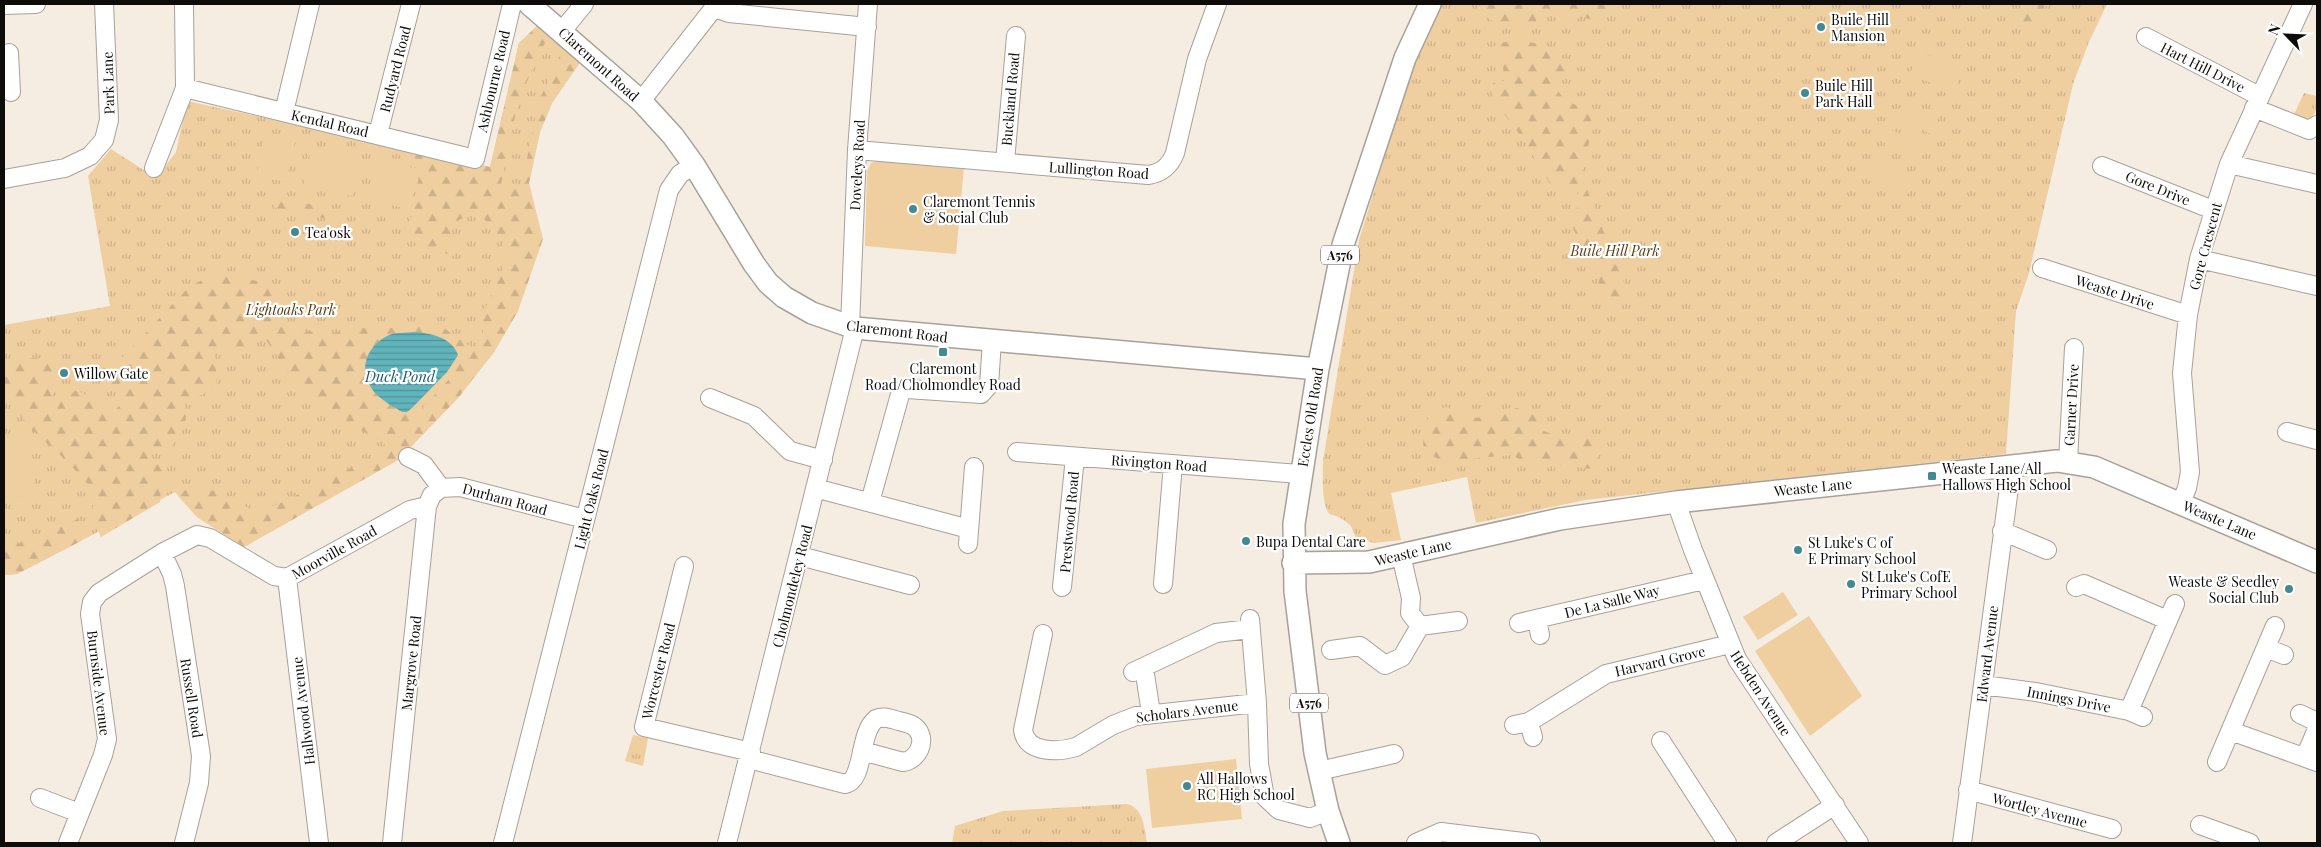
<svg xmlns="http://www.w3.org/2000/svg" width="2321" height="847" viewBox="0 0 2321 847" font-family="'Playfair Display',serif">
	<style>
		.grass { fill: url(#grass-tufts) }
		.forest { fill: url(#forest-firs); fill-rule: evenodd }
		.pitch { fill: #efcea0 }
		.water { fill: url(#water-rules) }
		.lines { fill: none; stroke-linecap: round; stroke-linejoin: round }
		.minor-casing { stroke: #a8a197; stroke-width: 20 }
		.major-casing { stroke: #a8a197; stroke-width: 24 }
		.minor { stroke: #fff; stroke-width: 18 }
		.major { stroke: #fff; stroke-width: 21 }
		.poi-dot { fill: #428a90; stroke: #fff; stroke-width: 2 }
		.labels { text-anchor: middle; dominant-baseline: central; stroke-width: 4.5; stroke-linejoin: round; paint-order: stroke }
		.shield { fill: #fff; stroke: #565552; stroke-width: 1 }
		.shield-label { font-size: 12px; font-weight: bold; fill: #0e0c08 }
		.poi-label { font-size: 14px; fill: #0e0c08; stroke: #fff; text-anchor: start }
		.street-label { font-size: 14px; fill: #0e0c08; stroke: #fff }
		.park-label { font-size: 14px; font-style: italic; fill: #583e16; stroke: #fff }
		.water-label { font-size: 15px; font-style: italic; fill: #1c6066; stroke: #fff }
	</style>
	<defs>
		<pattern id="grass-tufts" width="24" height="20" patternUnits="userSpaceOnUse" patternTransform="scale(1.25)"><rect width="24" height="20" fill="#efcea0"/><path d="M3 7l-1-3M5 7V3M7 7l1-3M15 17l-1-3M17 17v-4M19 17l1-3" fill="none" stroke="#ccb088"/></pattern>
		<pattern id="forest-firs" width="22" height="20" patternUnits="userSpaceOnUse" patternTransform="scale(1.25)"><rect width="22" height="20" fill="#efcea0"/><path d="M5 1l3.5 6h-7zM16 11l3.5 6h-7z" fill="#ccb088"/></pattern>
		<pattern id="water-rules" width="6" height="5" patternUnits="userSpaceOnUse" patternTransform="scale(1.25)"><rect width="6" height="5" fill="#62b4bc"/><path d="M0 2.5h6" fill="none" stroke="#4f9197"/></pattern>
	</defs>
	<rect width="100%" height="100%" fill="#f5ede2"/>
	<path class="grass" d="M1438,4H2107L2089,42L2073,84L2029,273L2016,311L2006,454L1585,500L1476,523L1467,477L1391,493L1401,540L1374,543L1356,538L1351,526L1345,521L1339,517L1329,514C1321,501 1323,477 1323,461L1359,240L1418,48Z
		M539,24L581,61L552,103L540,132L529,183L518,311L494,352L458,398L398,460L244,547L197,517L175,492L17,574L4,575V325L110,306L88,176L111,149L156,178L176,152L187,101L490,167L519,43Z
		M2304,93L2317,96V108L2307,128L2290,123Z
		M633,735L648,738L643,766L625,761Z
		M1126,804C1143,806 1145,829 1147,843H952L955,826L1003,811Z"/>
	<path class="forest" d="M1481,4H1617L1609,16L1597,22L1581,16L1574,22L1555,9H1545L1532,26H1500L1476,10Z
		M2020,4H2057L2045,6L2035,25L2024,30Z
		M539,24L550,33L534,64L517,107L501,184H522L538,103L564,46L581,61L552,103L540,132L529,183L543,239L518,311L494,352L458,398L398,460L244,547L197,517L178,496L193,484L226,495L253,511L279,504L386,450L384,443C352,425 318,406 294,378C284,366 275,353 266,340L271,331L287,324L302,330L326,334L377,326L399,329L416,325L444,328L475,350L483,334V313L507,259L501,238L477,211L451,224L454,256L426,247L406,226L413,214L420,168L409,149L490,167L519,43ZM425,333L458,355L447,372L451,377L418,413L413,407L407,412H402L376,394L394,334Z
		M1519,41C1540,43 1562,46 1567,70L1561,78L1558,91L1565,100L1589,111L1594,124L1577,188L1571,193L1559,186L1550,184L1542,170L1536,166L1534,157L1524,140L1494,101L1491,91L1493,83L1504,81L1503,67L1496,43Z
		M1586,187L1628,293L1626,301H1611L1603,292L1595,270L1585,256L1581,244L1566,215L1569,210L1576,213L1578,203L1575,196Z
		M276,197L338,210L336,221L273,207Z
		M217,273L267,283L281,311L241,354L223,344L215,353L217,387L185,403L186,419L171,447L147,456L163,469L160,502L101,537L91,515L96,493L67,461L30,428L4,394V360L57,357L52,396L59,401L77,390L114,411L125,400L91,373L117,363L190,286Z
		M1446,407L1471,418L1490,417L1496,410L1517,408L1542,418L1543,431L1577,442L1593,434L1598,446L1597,470L1550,463L1529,464L1512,455L1442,461L1423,451L1424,427L1432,412Z
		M78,519L83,540L17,574L4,575V548L21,543Z"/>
	<path class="pitch" d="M1919,51L1963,69L1954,92L1910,74Z
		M1903,102L1939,117L1931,134L1895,118Z
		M1891,130L1927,145L1920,161L1884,146Z
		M265,135L295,142L286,182L256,176Z
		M312,146L360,156L352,196L303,186Z
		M1875,159L1915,176L1906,197L1866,179Z
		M377,160L419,169L409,209L368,200Z
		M879,160L964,167L956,254L865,246L867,171L871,163Z
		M29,433L36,495L4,498V436Z
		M1783,592L1798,615L1758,640L1743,617Z
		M1809,616L1862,696L1810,736L1755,651Z
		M1236,759L1242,819L1152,828L1146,769Z"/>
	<path class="water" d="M414,332C430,333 452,337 458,355L447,372L413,407L407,412H402C394,407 383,401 376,394C358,374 363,349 387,336C394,332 405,333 414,332Z"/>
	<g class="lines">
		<defs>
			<path id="minor" d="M4,5L36,4
				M715,8L729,13L867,27
				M562,31L584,4
				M2146,37L2259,96
				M9,53L11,92
				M185,88L475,159L512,4
				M641,101L717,4
				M2254,108L2309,130L2317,125
				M284,112L310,4
				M378,134L411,4
				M857,150L1148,175C1162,173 1170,166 1175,153L1197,59L1217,4
				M1005,162L1016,36
				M2229,164L2317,184
				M2102,166L2213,210
				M154,168L185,88L184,4
				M4,179L65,168L90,156L104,140L109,120L104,4
				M2199,259L2317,286
				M2042,268L2188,315
				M850,327L857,150L868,4
				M710,398L754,416L790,451L823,460
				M2287,432L2317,440
				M1017,452L1300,474
				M408,457L424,465L441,488L460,487L585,519
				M2068,461L2074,348
				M815,488L969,529
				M870,502L901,391L907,389L981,394L989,385L992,341
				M1676,502L1693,550L1737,659L1859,843
				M2181,503L2187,488L2190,472L2182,373L2188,315L2199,259L2229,164L2303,4
				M2002,531L2047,550
				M968,544L974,467
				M162,553L172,574L175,586L201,756L199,783L184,843
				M1401,555L1411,598L1410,613L1420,626L1458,621
				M800,556L910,585
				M684,566L644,727L751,752
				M287,578L319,843
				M1163,584L1173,464
				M1062,587L1075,457
				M2076,587L2084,584L2167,620
				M1250,619L1257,703L1259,764L1265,797L1279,810L1310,818L1328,811
				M1537,619L1540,635
				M1519,623L1704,580
				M1043,634L1023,730C1026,754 1059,752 1076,747L1113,725L1136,716L1257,703
				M2266,648L2284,655
				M1331,650L1360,646L1385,665L1402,657L1420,626
				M1144,668L1151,713
				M1133,672L1216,633L1250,629
				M1983,685L2036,692L2129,711L2175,604
				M2129,711L2143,717
				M2300,714L2317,722
				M1529,722L1533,737
				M1514,725L1529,722L1606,674L1730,644
				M2231,731L2317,762
				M1661,741L1727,843
				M2305,757L2317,729
				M749,759L845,784C865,781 858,733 876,719C883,716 888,718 895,720C902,722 912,723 917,729C927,741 918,760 903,762L862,751
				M2217,762L2275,626
				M1319,771L1394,754
				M1968,790L2112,829
				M40,798L79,813
				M2200,825L2250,843
				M68,843L103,755L107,739L90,614L92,602L99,593L162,553L197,535L210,538L274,576L287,578L410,510L427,506
				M392,843L427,506L432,495L441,488
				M503,843L669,190L680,174L694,165
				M727,843L855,328
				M1416,843L1441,832L1531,843
				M1776,843L1835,805
				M1962,843L2012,465"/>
			<path id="major" d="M529,4L641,101L673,136L694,165L754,264L768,283L784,297L812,313L855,328L1318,369
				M1293,563L1369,562L1560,519L1676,502L2057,461L2094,467L2317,562
				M1339,843L1328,811L1315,753L1295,591L1294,524L1318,369L1343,245L1405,58L1430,4"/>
		</defs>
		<use href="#minor" class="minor-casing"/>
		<use href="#major" class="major-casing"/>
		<use href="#minor" class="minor"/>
		<use href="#major" class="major"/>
	</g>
	<g class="poi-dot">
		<circle cx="1821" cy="27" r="5"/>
		<circle cx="1805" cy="93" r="5"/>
		<circle cx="913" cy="209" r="5"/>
		<circle cx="295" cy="232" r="5"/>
		<rect x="938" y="347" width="10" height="10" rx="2.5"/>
		<circle cx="64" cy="373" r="5"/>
		<rect x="1927" y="471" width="10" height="10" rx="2.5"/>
		<circle cx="1246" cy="541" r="5"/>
		<circle cx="1798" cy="550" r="5"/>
		<circle cx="1851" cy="584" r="5"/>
		<circle cx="2289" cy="589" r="5"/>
		<circle cx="1187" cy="786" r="5"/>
	</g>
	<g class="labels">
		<g class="shield">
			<rect x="1321" y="245.5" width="38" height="19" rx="4"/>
			<rect x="1290" y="693.5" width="38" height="19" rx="4"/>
		</g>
		<g class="shield-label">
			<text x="1340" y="255">A576</text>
			<text x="1309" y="703">A576</text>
		</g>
		<g class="poi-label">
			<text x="1831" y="19">Buile Hill<tspan x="1831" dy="16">Mansion</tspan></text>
			<text x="1815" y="85">Buile Hill<tspan x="1815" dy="16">Park Hall</tspan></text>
			<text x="923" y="201">Claremont Tennis<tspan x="923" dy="16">&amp; Social Club</tspan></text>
			<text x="305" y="232">Tea'osk</text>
			<text x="943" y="368" text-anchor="middle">Claremont<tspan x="943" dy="16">Road/Cholmondley Road</tspan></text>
			<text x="74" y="373">Willow Gate</text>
			<text x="1942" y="468">Weaste Lane/All<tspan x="1942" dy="16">Hallows High School</tspan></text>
			<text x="1256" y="541">Bupa Dental Care</text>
			<text x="1808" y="542">St Luke's C of<tspan x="1808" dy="16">E Primary School</tspan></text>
			<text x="1861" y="576">St Luke's CofE<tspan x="1861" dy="16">Primary School</tspan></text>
			<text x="2279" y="581" text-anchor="end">Weaste &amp; Seedley<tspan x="2279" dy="16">Social Club</tspan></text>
			<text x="1197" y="778">All Hallows<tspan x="1197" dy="16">RC High School</tspan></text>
		</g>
		<g class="street-label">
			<text transform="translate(599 64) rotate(42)">Claremont Road</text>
			<text transform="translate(2203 67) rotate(27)">Hart Hill Drive</text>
			<text transform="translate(395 69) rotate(-76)">Rudyard Road</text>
			<text transform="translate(493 81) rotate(-77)">Ashbourne Road</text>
			<text transform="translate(108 83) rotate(-92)">Park Lane</text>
			<text transform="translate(1010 99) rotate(-85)">Buckland Road</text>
			<text transform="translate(330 123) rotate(13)">Kendal Road</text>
			<text transform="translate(857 165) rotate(-87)">Doveleys Road</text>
			<text transform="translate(1099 170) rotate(4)">Lullington Road</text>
			<text transform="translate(2158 188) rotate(22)">Gore Drive</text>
			<text transform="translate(2205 246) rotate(-75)">Gore Crescent</text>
			<text transform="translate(2115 292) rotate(18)">Weaste Drive</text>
			<text transform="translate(897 331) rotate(7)">Claremont Road</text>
			<text transform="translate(2071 405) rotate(-87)">Garner Drive</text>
			<text transform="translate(1310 417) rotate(-81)">Eccles Old Road</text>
			<text transform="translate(1159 463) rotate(4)">Rivington Road</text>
			<text transform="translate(1813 487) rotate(-6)">Weaste Lane</text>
			<text transform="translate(505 499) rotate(15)">Durham Road</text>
			<text transform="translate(591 499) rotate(-76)">Light Oaks Road</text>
			<text transform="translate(2220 520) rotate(23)">Weaste Lane</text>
			<text transform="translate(1069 522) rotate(-85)">Prestwood Road</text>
			<text transform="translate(334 552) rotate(-29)">Moorville Road</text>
			<text transform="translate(1413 552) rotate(-13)">Weaste Lane</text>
			<text transform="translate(792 586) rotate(-76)">Cholmondeley Road</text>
			<text transform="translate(1612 601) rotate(-14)">De La Salle Way</text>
			<text transform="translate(1987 654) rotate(-83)">Edward Avenue</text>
			<text transform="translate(1660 661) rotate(-13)">Harvard Grove</text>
			<text transform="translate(411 663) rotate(-84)">Margrove Road</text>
			<text transform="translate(658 671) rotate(-76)">Worcester Road</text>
			<text transform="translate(99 683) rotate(83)">Burnside Avenue</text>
			<text transform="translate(1761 693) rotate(57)">Hebden Avenue</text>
			<text transform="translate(192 698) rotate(81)">Russell Road</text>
			<text transform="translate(2069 699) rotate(11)">Innings Drive</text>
			<text transform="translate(303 711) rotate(-97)">Hallwood Avenue</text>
			<text transform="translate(1187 711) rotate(-7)">Scholars Avenue</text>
			<text transform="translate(2040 810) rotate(15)">Wortley Avenue</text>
		</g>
		<g class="park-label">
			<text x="1615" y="250">Buile Hill Park</text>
			<text x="291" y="309">Lightoaks Park</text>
		</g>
		<g class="water-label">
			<text x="400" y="376">Duck Pond</text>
		</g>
	</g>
	<rect width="2321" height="847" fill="none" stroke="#0e0c08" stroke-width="10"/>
	<g transform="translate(2286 35) rotate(294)" stroke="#ffffff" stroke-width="4" paint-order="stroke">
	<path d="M0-4L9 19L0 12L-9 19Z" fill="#0e0c08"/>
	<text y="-8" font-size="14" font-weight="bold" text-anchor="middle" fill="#0e0c08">N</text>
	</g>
</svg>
